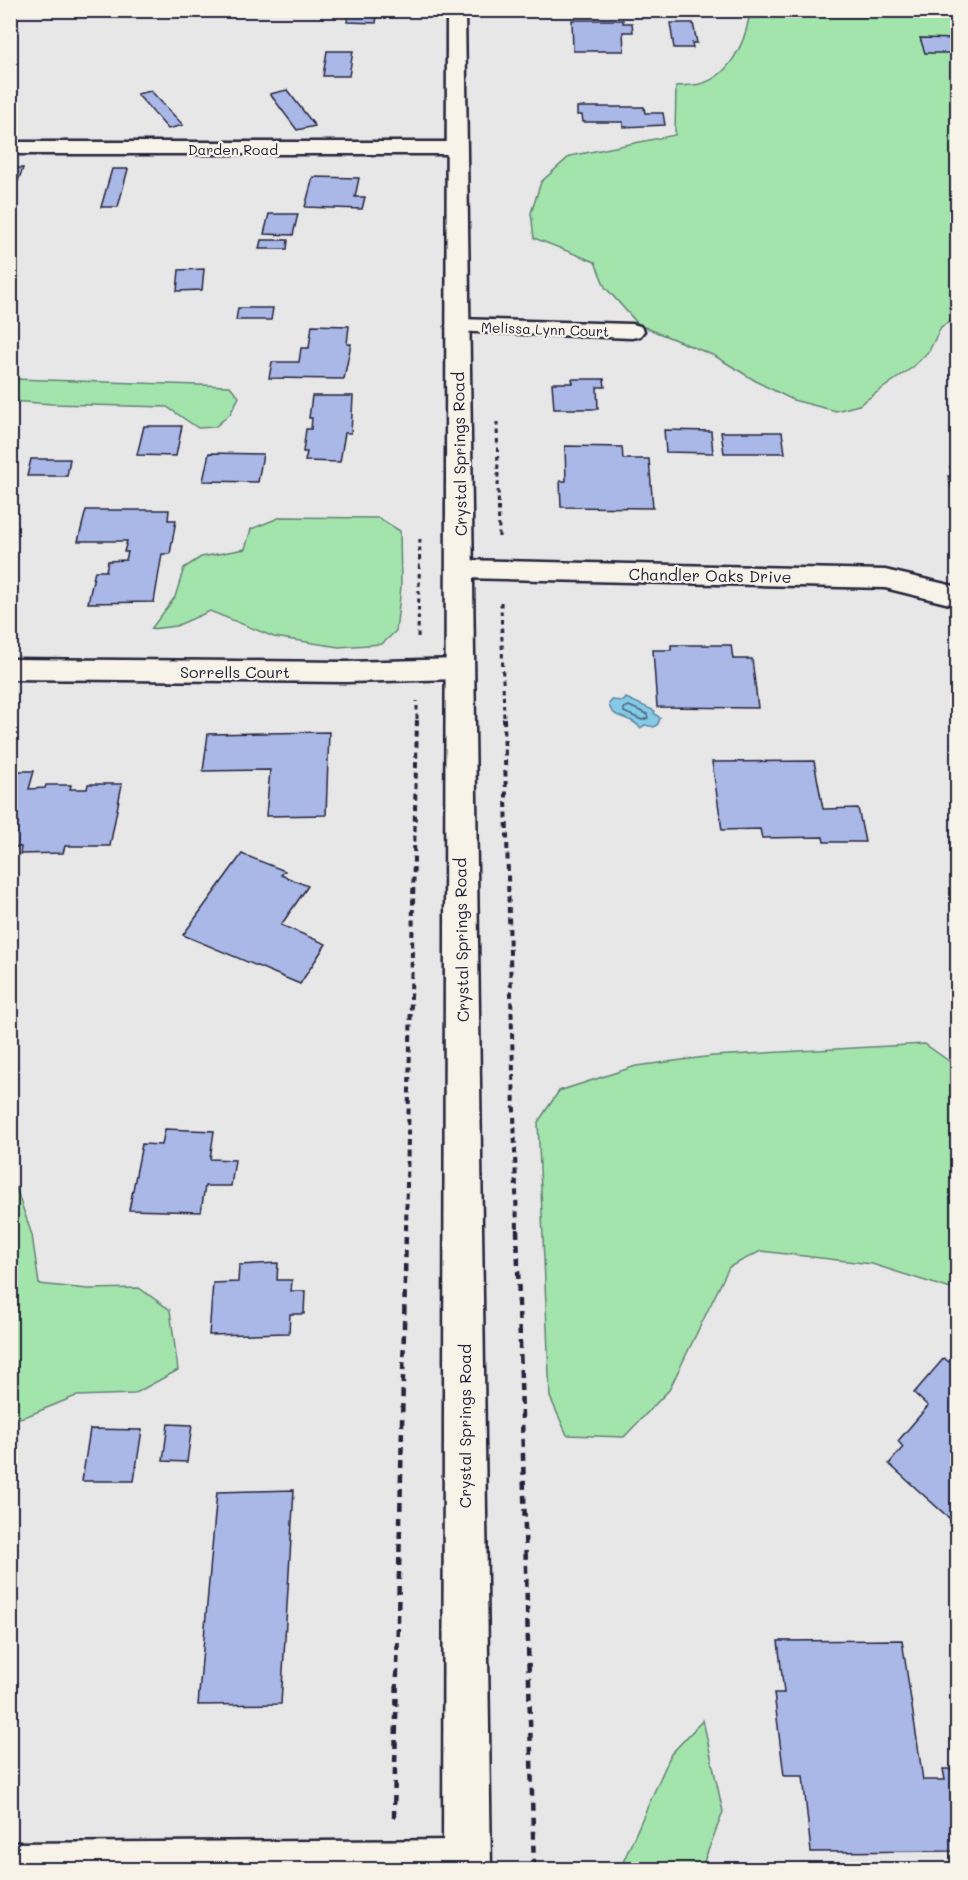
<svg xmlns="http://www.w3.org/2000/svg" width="968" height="1880" viewBox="0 0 968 1880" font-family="Mali,sans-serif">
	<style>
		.green { fill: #a3e4ac; stroke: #628374; stroke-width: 1.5 }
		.water { fill: #85cae6; stroke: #5d87a2; stroke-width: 1.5 }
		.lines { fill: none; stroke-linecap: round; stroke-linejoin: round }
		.shore { stroke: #4a657f; stroke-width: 1.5 }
		.building { fill: #aab8e8; stroke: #22223b; stroke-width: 1.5 }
		.minor-casing { stroke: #22223b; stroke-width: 5 }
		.tertiary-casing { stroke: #22223b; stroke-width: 5 }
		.path-far2 { stroke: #22223b; stroke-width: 3; stroke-dasharray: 4.5 4; stroke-linecap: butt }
		.path-far1 { stroke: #22223b; stroke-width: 4; stroke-dasharray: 6 4.5; stroke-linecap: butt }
		.path { stroke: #22223b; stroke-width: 4.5; stroke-dasharray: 8 6; stroke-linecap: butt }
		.minor { fill: #f7f3e8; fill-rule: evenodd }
		.tertiary { fill: #f7f3e8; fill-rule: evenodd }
		.labels { text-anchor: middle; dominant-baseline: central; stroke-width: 4.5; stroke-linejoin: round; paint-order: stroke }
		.far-street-label { font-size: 14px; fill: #22223b; stroke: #f7f3e8 }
		.street-label { font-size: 16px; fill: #22223b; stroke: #f7f3e8 }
	</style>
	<rect width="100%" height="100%" fill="#e8e7e8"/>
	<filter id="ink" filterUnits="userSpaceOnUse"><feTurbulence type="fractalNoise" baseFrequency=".0167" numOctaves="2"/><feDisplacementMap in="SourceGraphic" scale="12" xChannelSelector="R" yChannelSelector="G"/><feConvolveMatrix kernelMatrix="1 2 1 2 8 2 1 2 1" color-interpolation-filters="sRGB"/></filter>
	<g filter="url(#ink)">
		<path class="green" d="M783,16L957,17V317L941,327L929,351L913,367L859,405L836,411L793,400L759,383L715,356L639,325L605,287L595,262L534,238L531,213L541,182L570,156L675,135L676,86C683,85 692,86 700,84C728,77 744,46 749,18Z
			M14,379L230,386L239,397L230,414L215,427L198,428L167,407L52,404L11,401V381Z
			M281,517L379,518L400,531L401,587L396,631L382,644L339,647L274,637L210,611L176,626L151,629L175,597L184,568L201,557L245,549L251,529Z
			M925,1044L957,1067V1291L872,1264L761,1251L729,1267L669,1390L624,1437L567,1435L550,1397L538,1122L559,1091L636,1066L713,1056Z
			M11,1186L16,1188L32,1235L39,1284L88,1289L139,1288L170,1310L178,1370L134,1394L76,1396L27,1416L11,1420Z
			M703,1720L723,1812L701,1869H620L671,1754Z"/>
		<path class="water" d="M626,698L655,711L654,713L660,718L658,724L654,727L645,725L640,728C633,716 611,720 609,704L612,700L624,701Z"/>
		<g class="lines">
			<path class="shore" d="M629,706L647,714L648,718L642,720L624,712V708Z"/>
		</g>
		<path class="building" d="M349,10H381V14H377L376,23L347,22Z
			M572,20H623V23H632L633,32H623L624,51H573Z
			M670,23H693L697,43H692L693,48H674Z
			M920,38L958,39V56L956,53H925Z
			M327,51H353L349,76H323Z
			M287,90L315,126L297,130L270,94Z
			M151,91L183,125L168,129L137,94Z
			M577,107H644L645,113H663L665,125L623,127V122H583L582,115H577Z
			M10,168H23L10,203Z
			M112,169H128L118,207H101Z
			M313,177L359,178L355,197H365L362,209L305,207Z
			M269,214H298L293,235L264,234Z
			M261,240H288L287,249H259Z
			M204,269L202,290L177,291L179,270Z
			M238,308H273L271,320H236Z
			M312,325L349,326L347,344H351L344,379L269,378L272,362H299L301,348H309Z
			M572,379H604L605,387H597L598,409H554L552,383H573Z
			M312,396H353L351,433H345L340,462L305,461L307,452H303L306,429H311L312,418H309Z
			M144,426H182L176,456L137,455Z
			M664,430L711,431L713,453L666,452Z
			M721,432H782L785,453H724Z
			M565,446L622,447L623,459H649L653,508L561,507L560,481H566Z
			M209,453L263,454L258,482L203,481Z
			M31,459H70L67,476H27Z
			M950,467H958V509L948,476H953Z
			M86,510H169L168,520H176L170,554H162L154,602L88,603L95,571H106L108,561L126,560L128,552H124L127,541H78Z
			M671,645H731L733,659H752L758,708L657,707L653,650H671Z
			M329,732L326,815L266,816L270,770L203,771L208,734Z
			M814,761L823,809L858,808L865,842H824L823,837L762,838L760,829L722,830L712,762Z
			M10,771H34L29,789L45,788L46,785H71L70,789H87L88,784H122L110,846H65L63,853L20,854L21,847H10Z
			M242,854L285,871L281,875L308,886L281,925L326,944L300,984L183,935Z
			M165,1129L214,1131L210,1159L235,1160L231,1186H205L201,1212L129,1210L142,1144L162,1145Z
			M278,1263L277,1280H292L291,1291H305L304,1314H290L289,1333L209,1335L213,1283L238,1282L239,1265Z
			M958,1352V1526L889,1464L903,1447L898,1441L928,1406L914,1393L944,1358L949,1362Z
			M168,1424L192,1425L187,1462L163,1461Z
			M90,1429L142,1430L134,1481H82Z
			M294,1490L281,1704L198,1705L217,1492Z
			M902,1640L923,1780H945L943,1769H958V1851L811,1852L803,1776H784L774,1693H784L778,1641Z"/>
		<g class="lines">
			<defs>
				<path id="minor" d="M10,142H456L463,144L466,148L463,152L456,154H10Z
					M458,319L632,324L640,326L644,331L640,336L632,338L450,331L446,326L450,321Z
					M460,560L885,570L958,587V606L885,588L460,578L450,575L446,569L450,563Z
					M10,659L346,662L460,659L470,662L474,669L470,676L460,679L346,682L10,679Z
					M467,1840L484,1847L491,1864L488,1870H10V1843Z"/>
				<path id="tertiary" d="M447,10H465L491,1870H443Z"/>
			</defs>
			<use href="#minor" class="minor-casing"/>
			<use href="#tertiary" class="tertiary-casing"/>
			<path class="path-far2" d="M497,422L499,538
				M501,602L504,719
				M418,637L420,536
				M417,719V701"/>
			<path class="path-far1" d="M504,718L517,1230
				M406,1230L417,718"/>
			<path class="path" d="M517,1229L534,1870
				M394,1818L406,1229"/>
			<use href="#minor" class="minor"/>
			<use href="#tertiary" class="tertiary"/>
		</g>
	</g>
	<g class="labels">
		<g class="far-street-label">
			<text x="233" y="149">Darden Road</text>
			<text transform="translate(545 329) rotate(2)">Melissa Lynn Court</text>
		</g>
		<g class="street-label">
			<text transform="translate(459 454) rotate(-91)">Crystal Springs Road</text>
			<text transform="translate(710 575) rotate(1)">Chandler Oaks Drive</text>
			<text x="235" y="671">Sorrells Court</text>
			<text transform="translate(461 940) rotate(-91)">Crystal Springs Road</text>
			<text transform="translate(464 1426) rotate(-90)">Crystal Springs Road</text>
		</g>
	</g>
	<rect width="968" height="1880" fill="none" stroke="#f7f3e8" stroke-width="36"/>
	<rect x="18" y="18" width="932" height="1844" fill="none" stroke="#22223b" stroke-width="2" filter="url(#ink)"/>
</svg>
